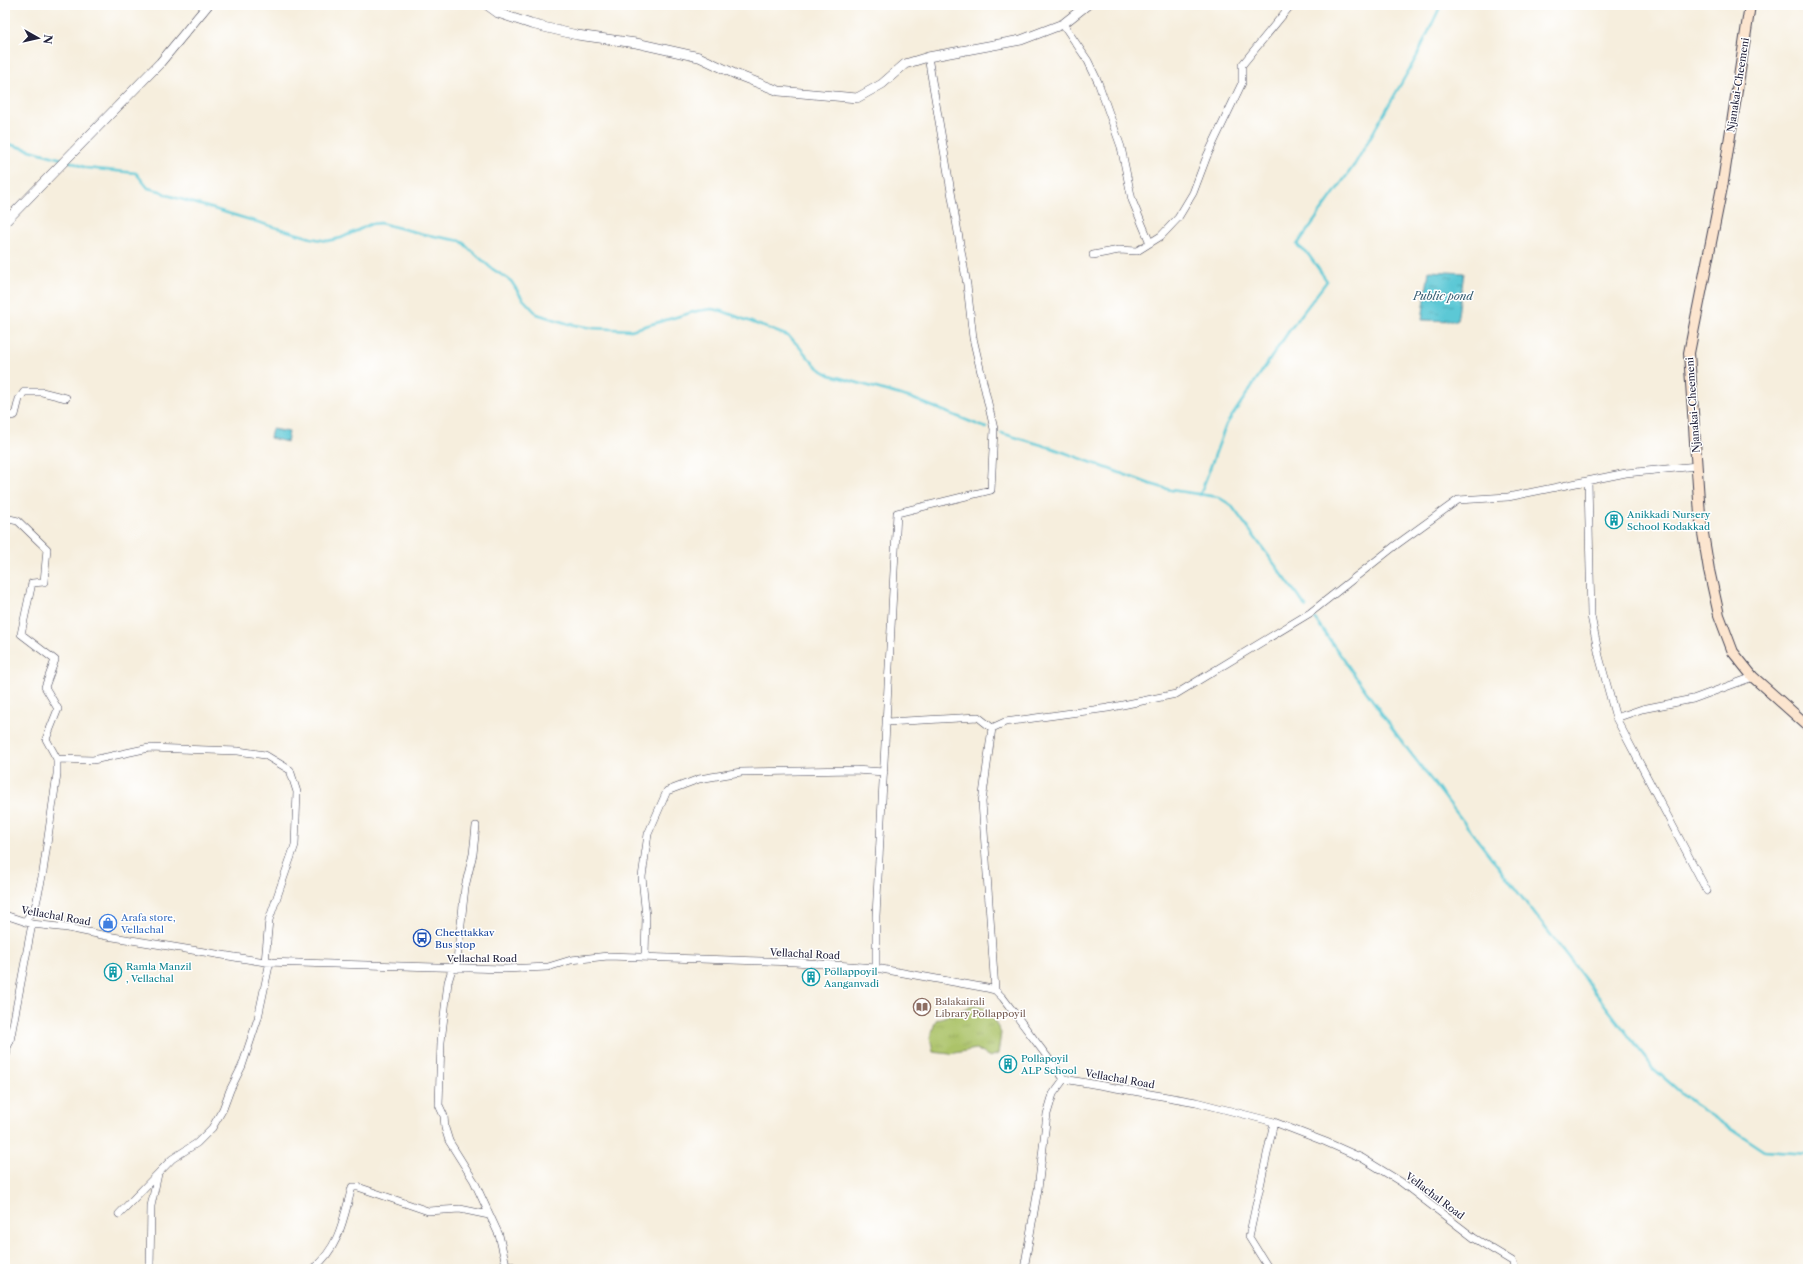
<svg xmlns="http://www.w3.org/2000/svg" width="1813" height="1274" viewBox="0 0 1813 1274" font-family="'Libre Caslon Text',serif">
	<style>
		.grass { fill: url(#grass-tufts); stroke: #677252 }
		.water { fill: url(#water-ripples); stroke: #3f7588 }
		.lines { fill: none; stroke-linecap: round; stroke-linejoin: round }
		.stream { stroke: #5cc8d5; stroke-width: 2.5 }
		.minor-casing { stroke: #424153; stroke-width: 8 }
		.tertiary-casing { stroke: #424153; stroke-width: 10 }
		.secondary-casing { stroke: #424153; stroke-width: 12 }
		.minor { stroke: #fff; stroke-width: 7 }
		.tertiary { stroke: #fff; stroke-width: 9 }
		.secondary { stroke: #fce5cf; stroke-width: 10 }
		.labels { text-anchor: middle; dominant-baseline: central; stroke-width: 3; stroke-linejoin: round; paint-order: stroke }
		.street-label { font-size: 10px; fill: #22223b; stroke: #fff }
		.culture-label { font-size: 10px; fill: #0d838f; stroke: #fff; text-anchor: start }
		.shop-label { font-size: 10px; fill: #366cbe; stroke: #fff; text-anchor: start }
		.transit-label { font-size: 10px; fill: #164399; stroke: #fff; text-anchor: start }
		.education-label { font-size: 10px; fill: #785e54; stroke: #fff; text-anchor: start }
		.water-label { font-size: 11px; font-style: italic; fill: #365c71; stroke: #fff }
	</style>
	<defs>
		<pattern id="grass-tufts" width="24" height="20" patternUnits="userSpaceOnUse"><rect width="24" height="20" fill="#acc369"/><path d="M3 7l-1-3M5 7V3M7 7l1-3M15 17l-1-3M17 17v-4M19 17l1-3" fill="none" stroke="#94a75c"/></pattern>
		<pattern id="water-ripples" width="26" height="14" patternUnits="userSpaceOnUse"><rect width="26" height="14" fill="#5cc8d5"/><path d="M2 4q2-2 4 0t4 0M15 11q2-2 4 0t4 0" fill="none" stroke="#4ca2ae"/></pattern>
	</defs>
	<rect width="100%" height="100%" fill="#fff"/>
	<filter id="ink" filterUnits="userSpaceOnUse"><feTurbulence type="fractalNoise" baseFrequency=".025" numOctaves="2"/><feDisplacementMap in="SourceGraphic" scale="8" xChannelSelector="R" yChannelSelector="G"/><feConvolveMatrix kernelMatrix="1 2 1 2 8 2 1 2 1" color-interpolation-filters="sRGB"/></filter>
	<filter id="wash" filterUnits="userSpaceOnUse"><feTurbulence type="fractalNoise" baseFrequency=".012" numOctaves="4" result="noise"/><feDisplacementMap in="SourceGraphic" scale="16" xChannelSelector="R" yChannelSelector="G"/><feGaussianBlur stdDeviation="0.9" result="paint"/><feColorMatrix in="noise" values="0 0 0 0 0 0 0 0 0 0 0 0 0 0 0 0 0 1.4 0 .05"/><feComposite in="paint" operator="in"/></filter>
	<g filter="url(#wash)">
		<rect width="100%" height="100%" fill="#f6eedd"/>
		<path class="grass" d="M974,1005L987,1008L1001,1033L998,1054L990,1057L976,1049L950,1054L933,1052L930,1037L936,1020Z"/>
		<path class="water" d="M1429,271L1464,273L1457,321L1422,320Z
			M272,429L289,432L287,442L270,438Z"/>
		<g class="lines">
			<path class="stream" d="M5,143L62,159
				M69,161L86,168L136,173L148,188L160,191L167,195L311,238L327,241L341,238L371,224L380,223L423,234L461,241L491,268L511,281L522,298L537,314L569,324L593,328L631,330L697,311L712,309L722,311L788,336C804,348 810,366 830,375L911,398L986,428
				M1001,433L1052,448L1150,484L1171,490L1218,497L1231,505L1306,607
				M1200,495L1226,425L1289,331L1327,281L1308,254L1297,245L1355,164L1417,56L1441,5
				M1315,619L1402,742L1655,1070L1694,1104L1765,1151L1808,1154"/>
		</g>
	</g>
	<g filter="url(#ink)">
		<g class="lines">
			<defs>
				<path id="minor" d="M1063,24L1088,61L1098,82L1121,147L1132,200L1150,243
					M1093,255L1119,250L1137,251L1161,236L1178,218L1193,193L1207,156L1242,83V65L1291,5
					M5,417L15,415L19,399L24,392H42L66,398
					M1588,481L1591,616L1599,656L1616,718
					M5,518L18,521L47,549L44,582L32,583L21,634L55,660L45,687L58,709L46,739L57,759
					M886,722L978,717L992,728
					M1707,891L1616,718L1642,709L1693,699L1753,677
					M5,915L32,924L68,928L107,936L265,962L504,969L548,967L571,960L608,956L795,962L876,968L987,988L995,990L1003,998L1064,1079L1196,1102L1274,1122L1326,1142L1362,1158L1401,1182L1474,1238L1512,1261L1516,1269
					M25,922L36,904L43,872L57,774V759L93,760L149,748L238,751L265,755L290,770L297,792L295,845L269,920L265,962
					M645,957L646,917L642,877L648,834L667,791L699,779L741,772L855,770L884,772
					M876,968V916L897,513L991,490L994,429L973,338L967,285L928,57
					M452,969L448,982L441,1042L439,1105L444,1116L445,1128L449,1141L474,1181L499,1235L507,1269
					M456,969L465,887L473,854L476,826
					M995,990L982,802L992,728L1005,722L1108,708L1176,694L1310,613L1396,545L1458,500L1508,497L1626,473L1697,466
					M5,1052L10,1041L32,924
					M5,1061L7,1051
					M119,1214L172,1159L197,1143L212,1128L223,1109L230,1090L242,1066L258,1018L270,961
					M506,1264L519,1269
					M150,1269L151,1206L158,1174
					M313,1269C340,1246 343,1220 352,1187H358L428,1211L460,1209L489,1215
					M1024,1269L1038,1189L1047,1114L1053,1094L1064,1079
					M1269,1269L1249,1237L1274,1122"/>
				<path id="tertiary" d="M487,5L498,13L531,24L577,35L636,43L699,57L735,74L779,91L857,98L882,84L905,64L928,57L1021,40L1063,24L1087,5
					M5,222L160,63L208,5"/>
				<path id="secondary" d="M1750,5L1723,182L1689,353L1700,515L1709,570L1719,615L1733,652L1753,677L1808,726"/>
			</defs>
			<use href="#minor" class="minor-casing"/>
			<use href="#tertiary" class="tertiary-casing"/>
			<use href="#secondary" class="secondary-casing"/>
			<use href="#minor" class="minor"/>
			<use href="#tertiary" class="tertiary"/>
			<use href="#secondary" class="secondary"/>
		</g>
	</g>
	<defs>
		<symbol id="building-ring" viewBox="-11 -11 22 22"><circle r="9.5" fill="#fff" stroke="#0f9aa8" stroke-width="1.5"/><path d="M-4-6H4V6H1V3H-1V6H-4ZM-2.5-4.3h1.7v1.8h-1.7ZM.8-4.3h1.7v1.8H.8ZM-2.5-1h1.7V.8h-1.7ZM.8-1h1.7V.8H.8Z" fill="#0f9aa8"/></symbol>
		<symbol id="shop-ring" viewBox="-11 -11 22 22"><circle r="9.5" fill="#fff" stroke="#3f7fe0" stroke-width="1.5"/><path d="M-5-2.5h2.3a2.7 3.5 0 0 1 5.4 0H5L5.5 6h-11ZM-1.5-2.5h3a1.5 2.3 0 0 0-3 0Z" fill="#3f7fe0"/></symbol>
		<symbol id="bus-ring" viewBox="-11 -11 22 22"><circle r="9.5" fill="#fff" stroke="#1a4fb4" stroke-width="1.5"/><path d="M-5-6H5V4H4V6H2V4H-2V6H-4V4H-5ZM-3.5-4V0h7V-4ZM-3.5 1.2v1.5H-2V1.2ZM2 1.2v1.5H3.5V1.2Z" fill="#1a4fb4"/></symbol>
		<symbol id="library-ring" viewBox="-11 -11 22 22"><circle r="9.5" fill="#fff" stroke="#8d6e63" stroke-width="1.5"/><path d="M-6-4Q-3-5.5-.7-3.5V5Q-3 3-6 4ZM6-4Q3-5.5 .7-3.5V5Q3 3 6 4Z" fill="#8d6e63"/></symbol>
	</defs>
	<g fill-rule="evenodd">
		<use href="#building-ring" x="1604" y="510" width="20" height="20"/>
		<use href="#shop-ring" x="98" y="913" width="20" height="20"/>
		<use href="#bus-ring" x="412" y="928" width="20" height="20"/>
		<use href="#building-ring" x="103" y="962" width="20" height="20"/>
		<use href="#building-ring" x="801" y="967" width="20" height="20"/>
		<use href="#library-ring" x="912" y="997" width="20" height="20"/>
		<use href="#building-ring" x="998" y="1054" width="20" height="20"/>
	</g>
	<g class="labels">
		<g class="street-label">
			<text transform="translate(1738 85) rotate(-81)">Njanakai-Cheemeni</text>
			<text transform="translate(1693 405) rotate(-94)">Njanakai-Cheemeni</text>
			<text transform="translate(56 916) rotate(10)">Vellachal Road</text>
			<text transform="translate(805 954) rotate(3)">Vellachal Road</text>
			<text x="482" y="958">Vellachal Road</text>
			<text transform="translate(1120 1079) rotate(10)">Vellachal Road</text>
			<text transform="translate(1435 1196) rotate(37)">Vellachal Road</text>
		</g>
		<g class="culture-label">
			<text x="1627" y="514">Anikkadi Nursery<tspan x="1627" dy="12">School Kodakkad</tspan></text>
			<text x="126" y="966">Ramla Manzil<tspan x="126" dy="12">, Vellachal</tspan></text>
			<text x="824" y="971">Pollappoyil<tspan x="824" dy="12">Aanganvadi</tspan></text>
			<text x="1021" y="1058">Pollapoyil<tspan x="1021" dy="12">ALP School</tspan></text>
		</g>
		<g class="shop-label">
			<text x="121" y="917">Arafa store,<tspan x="121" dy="12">Vellachal</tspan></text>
		</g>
		<g class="transit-label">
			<text x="435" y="932">Cheettakkav<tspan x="435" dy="12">Bus stop</tspan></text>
		</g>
		<g class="education-label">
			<text x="935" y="1001">Balakairali<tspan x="935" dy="12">Library Pollappoyil</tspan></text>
		</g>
		<g class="water-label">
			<text x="1443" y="296">Public pond</text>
		</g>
	</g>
	<rect width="1813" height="1274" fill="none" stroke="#fff" stroke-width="20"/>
	<g transform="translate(38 38) rotate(98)" stroke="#ffffff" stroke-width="3" paint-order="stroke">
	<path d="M0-3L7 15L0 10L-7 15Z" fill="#22223b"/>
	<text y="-6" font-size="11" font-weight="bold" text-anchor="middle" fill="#22223b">N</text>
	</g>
</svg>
